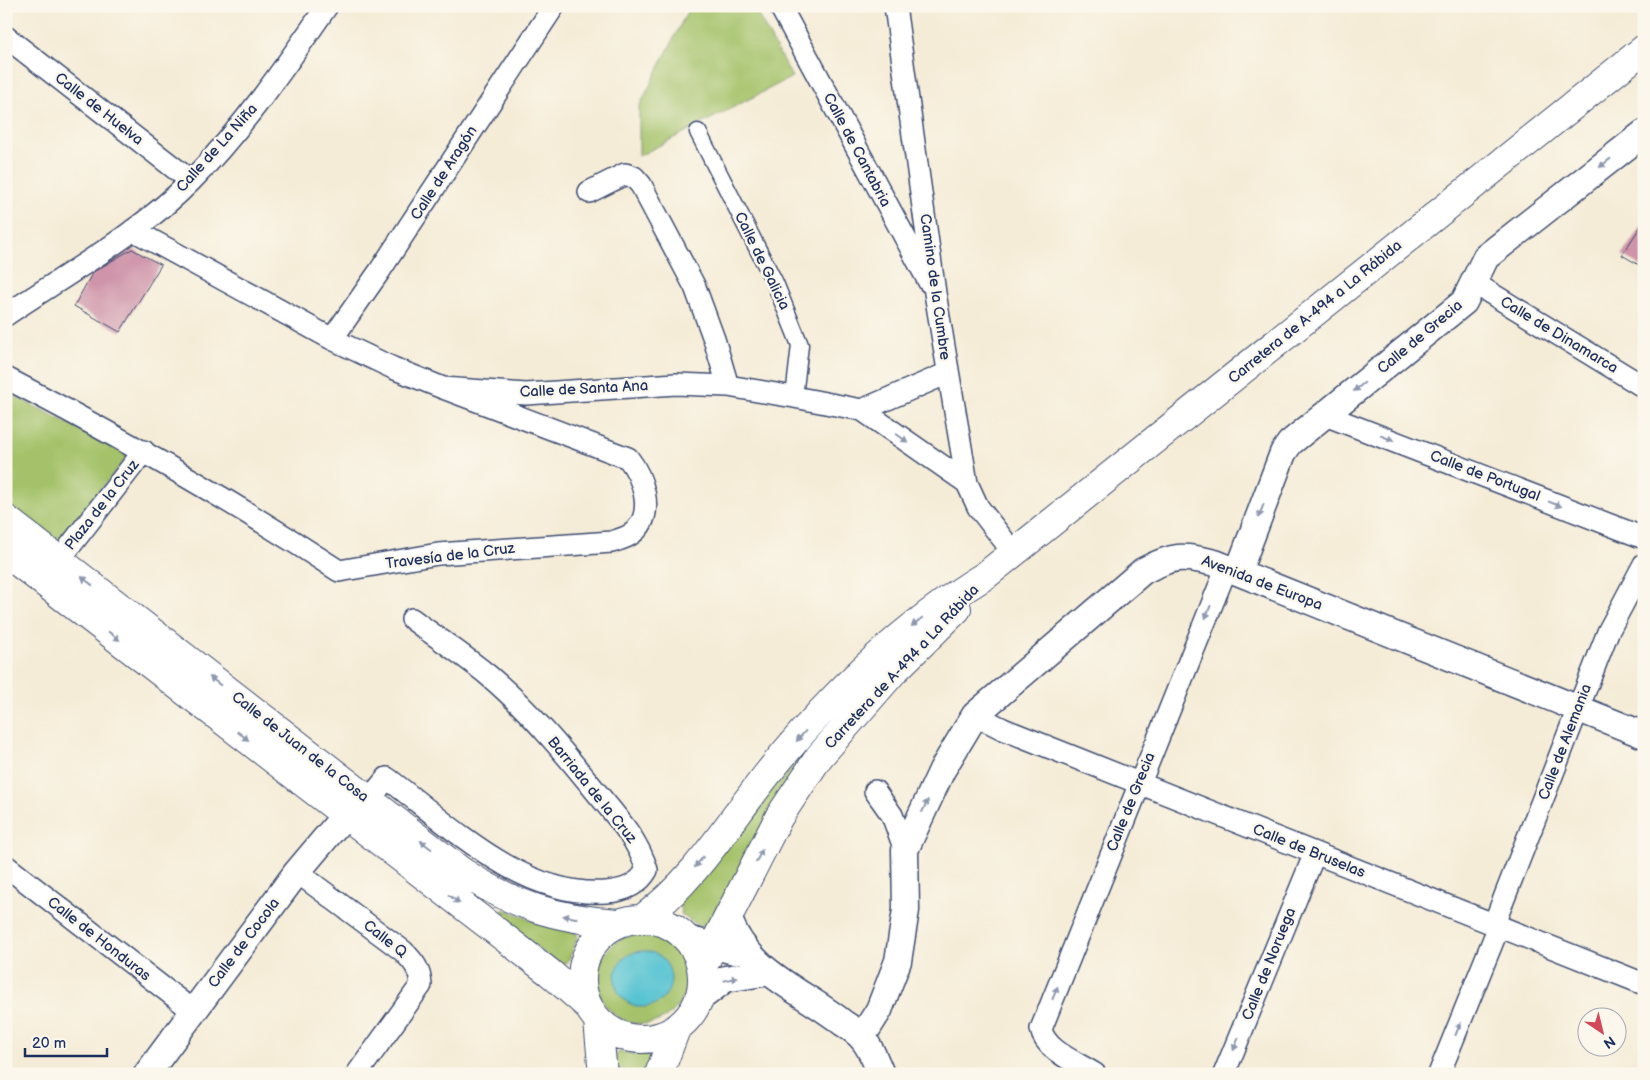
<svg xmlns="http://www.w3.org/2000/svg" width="1650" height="1080" viewBox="0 0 1650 1080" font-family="'Balsamiq Sans',sans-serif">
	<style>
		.green { fill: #a5c26a; stroke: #607864 }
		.water { fill: #59c4d2; stroke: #3a7a98 }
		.building { fill: #cf94aa }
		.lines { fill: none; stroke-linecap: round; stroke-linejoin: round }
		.pedestrian-casing { stroke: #3c4b70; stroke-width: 19 }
		.minor-casing { stroke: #3c4b70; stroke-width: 24 }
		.tertiary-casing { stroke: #3c4b70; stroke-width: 29 }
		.secondary-casing { stroke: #3c4b70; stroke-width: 30 }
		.pedestrian { stroke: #fff; stroke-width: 16 }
		.minor { stroke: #fff; stroke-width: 21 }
		.tertiary { stroke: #fff; stroke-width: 26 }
		.secondary { stroke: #fff; stroke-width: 28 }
		.oneway { fill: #8d97ae }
		.labels { text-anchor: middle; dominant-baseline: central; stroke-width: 5; stroke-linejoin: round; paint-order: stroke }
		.street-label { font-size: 15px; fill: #1b2f5e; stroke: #fbf7ec }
	</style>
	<rect width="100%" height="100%" fill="#fbf7ec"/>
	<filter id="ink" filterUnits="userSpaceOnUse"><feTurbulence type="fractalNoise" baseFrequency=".02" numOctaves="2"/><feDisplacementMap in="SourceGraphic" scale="10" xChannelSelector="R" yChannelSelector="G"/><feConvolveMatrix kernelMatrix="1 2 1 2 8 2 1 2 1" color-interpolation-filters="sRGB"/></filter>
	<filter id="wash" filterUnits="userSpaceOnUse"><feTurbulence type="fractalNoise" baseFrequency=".0096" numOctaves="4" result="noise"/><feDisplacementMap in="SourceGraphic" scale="20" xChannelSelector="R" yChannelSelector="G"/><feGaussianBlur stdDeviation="1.12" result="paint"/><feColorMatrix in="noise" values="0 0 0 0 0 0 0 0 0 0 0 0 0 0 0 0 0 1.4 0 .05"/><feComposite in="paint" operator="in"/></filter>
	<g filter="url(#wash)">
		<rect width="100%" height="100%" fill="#f5ecd7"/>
		<path class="green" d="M690,6H753L792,77L639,156V107Z
			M6,391L128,455L57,545L6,505Z
			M801,750L814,751L713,928L705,930L682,915L679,903Z
			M504,909L540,924L575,931L578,937L568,962L559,965L497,917Z
			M597 979a45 45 0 1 1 90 0a45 45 0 1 1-90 0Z
			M619,1052L650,1055L657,1062L651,1074H612V1058Z"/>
		<path class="water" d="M615 979a28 28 0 1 1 56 0a28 28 0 1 1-56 0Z"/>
		<g id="blocks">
			<path class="building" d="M1644,221V268L1622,255Z
				M132,249L161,265L120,332L74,306L93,272Z"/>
		</g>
	</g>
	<g filter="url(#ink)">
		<use href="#blocks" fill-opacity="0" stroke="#3c4b70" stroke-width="1"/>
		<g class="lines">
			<defs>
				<path id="pedestrian" d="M698,132L775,283L800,345L794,397"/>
				<path id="minor" d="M780,6L929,282
					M895,6L935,293L967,483L978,507L1013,552
					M6,37L191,181
					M589,192L625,174L634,177L641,185L695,287L714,339L728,386
					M133,230L332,339L393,368L443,388L526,394L676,384L728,386L794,397L862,410L967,483
					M1474,283L1644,387
					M6,315C67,274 140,233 191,181C243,128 285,67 327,6
					M332,339L379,272L554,6
					M6,378C120,437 231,500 339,571L438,554L612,542C620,539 630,537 636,530C655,511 642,476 628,458L443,388
					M862,410L948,373
					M1325,415L1644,538
					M60,559L144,451
					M975,715L1003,729L1644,984
					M875,791L892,815L905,850
					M368,801L387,778C450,825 522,898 606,892C623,891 638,886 647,870C638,840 617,817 597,793C564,752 529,710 489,676C464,655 437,638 412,619
					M6,866L193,1011
					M297,872L403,951C414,962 420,969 421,985L357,1074
					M1494,924L1608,632L1644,564
					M1095,1074C1077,1062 1045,1051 1041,1029L1227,567
					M1224,1074L1315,853
					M1439,1074L1499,926"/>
				<path id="tertiary" d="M1238,572L1283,453L1290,443L1464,302L1486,257L1644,133
					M728,916C744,970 803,991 843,1023C849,1027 856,1031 861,1037C870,1046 876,1062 881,1074
					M687,939L734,951
					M699,999L725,979L769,972
					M862,1037L879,1010L898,961L906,910L905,850L942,770L975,715L1143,571C1173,555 1183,555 1215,563L1644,735
					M147,1074L297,872L345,815"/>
				<path id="secondary" d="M6,519L461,871C513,905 556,919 618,923
					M6,553L549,972L587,1005
					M643,918C695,880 729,822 769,772C830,696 902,626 986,575L1644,49
					M582 979a60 60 0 1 1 120 0a60 60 0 1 1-120 0Z
					M702,968L779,817L819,757L894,671L957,609
					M598,1021L603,1074
					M659,1074L676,1029"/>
			</defs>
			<use href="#pedestrian" class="pedestrian-casing"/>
			<use href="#minor" class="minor-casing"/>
			<use href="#tertiary" class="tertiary-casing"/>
			<use href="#secondary" class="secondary-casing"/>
			<use href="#pedestrian" class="pedestrian"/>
			<use href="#minor" class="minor"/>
			<use href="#tertiary" class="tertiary"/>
			<use href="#secondary" class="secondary"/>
		</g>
		<defs><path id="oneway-solid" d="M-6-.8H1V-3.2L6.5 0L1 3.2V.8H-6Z" transform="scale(1.25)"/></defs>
		<g class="oneway">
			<use href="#oneway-solid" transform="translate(1605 163) rotate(142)"/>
			<use href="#oneway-solid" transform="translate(1359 387) rotate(141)"/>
			<use href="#oneway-solid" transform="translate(902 438) rotate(35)"/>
			<use href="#oneway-solid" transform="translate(1387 438) rotate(21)"/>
			<use href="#oneway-solid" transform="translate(1555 504) rotate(21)"/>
			<use href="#oneway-solid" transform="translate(1261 511) rotate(111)"/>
			<use href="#oneway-solid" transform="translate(87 581) rotate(-142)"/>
			<use href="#oneway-solid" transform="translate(1208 612) rotate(112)"/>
			<use href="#oneway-solid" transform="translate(917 622) rotate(141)"/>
			<use href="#oneway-solid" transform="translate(114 636) rotate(38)"/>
			<use href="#oneway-solid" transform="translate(215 681) rotate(-142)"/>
			<use href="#oneway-solid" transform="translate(243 736) rotate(38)"/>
			<use href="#oneway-solid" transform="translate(801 736) rotate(131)"/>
			<use href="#oneway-solid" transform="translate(925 806) rotate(-65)"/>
			<use href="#oneway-solid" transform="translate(426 845) rotate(-143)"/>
			<use href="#oneway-solid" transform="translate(759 856) rotate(-63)"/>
			<use href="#oneway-solid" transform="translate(699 862) rotate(129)"/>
			<use href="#oneway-solid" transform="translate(454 899) rotate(37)"/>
			<use href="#oneway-solid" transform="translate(570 917) rotate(-170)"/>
			<use href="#oneway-solid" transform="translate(731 979) rotate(-14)"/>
			<use href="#oneway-solid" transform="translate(1055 993) rotate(-68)"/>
			<use href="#oneway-solid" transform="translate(1458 1029) rotate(-68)"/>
			<use href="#oneway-solid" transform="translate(1236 1044) rotate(112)"/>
		</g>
	</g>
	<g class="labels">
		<g class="street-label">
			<text transform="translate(99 109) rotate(38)">Calle de Huelva</text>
			<text transform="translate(217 148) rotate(-48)">Calle de La Niña</text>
			<text transform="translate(857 150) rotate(62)">Calle de Cantabria</text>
			<text transform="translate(444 173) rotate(-57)">Calle de Aragón</text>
			<text transform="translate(762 261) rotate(64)">Calle de Galicia</text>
			<text transform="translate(935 287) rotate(82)">Camino de la Cumbre</text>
			<text transform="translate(1315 312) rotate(-39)">Carretera de A-494 a La Rábida</text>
			<text transform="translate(1559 335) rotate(31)">Calle de Dinamarca</text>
			<text transform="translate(1420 337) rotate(-40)">Calle de Grecia</text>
			<text transform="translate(584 389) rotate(-3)">Calle de Santa Ana</text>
			<text transform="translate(1485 476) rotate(21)">Calle de Portugal</text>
			<text transform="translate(102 505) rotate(-52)">Plaza de la Cruz</text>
			<text transform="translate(450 556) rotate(-7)">Travesía de la Cruz</text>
			<text transform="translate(1262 583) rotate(21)">Avenida de Europa</text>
			<text transform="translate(902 667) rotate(-47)">Carretera de A-494 a La Rábida</text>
			<text transform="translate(1565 742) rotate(-69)">Calle de Alemania</text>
			<text transform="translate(300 747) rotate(38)">Calle de Juan de la Cosa</text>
			<text transform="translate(592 790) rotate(51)">Barriada de la Cruz</text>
			<text transform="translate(1131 802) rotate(-68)">Calle de Grecia</text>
			<text transform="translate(1309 851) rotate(22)">Calle de Bruselas</text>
			<text transform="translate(99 939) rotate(38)">Calle de Honduras</text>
			<text transform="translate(385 939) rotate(38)">Calle Q</text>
			<text transform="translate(244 943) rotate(-53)">Calle de Cocola</text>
			<text transform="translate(1269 964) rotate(-68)">Calle de Noruega</text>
		</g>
	</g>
	<rect width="1650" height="1080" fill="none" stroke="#fbf7ec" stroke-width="25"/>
	<g transform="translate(1602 1032) rotate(145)"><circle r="24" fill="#fbf7ec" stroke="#a1a7b3"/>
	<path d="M0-4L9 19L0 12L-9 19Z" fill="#d1495b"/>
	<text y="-8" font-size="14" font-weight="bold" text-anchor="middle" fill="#1b2f5e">N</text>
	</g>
	<path d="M25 1048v8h82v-8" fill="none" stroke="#1b2f5e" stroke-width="2.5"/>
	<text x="32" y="1048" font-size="15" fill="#1b2f5e" stroke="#fbf7ec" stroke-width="4" paint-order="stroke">20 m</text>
</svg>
